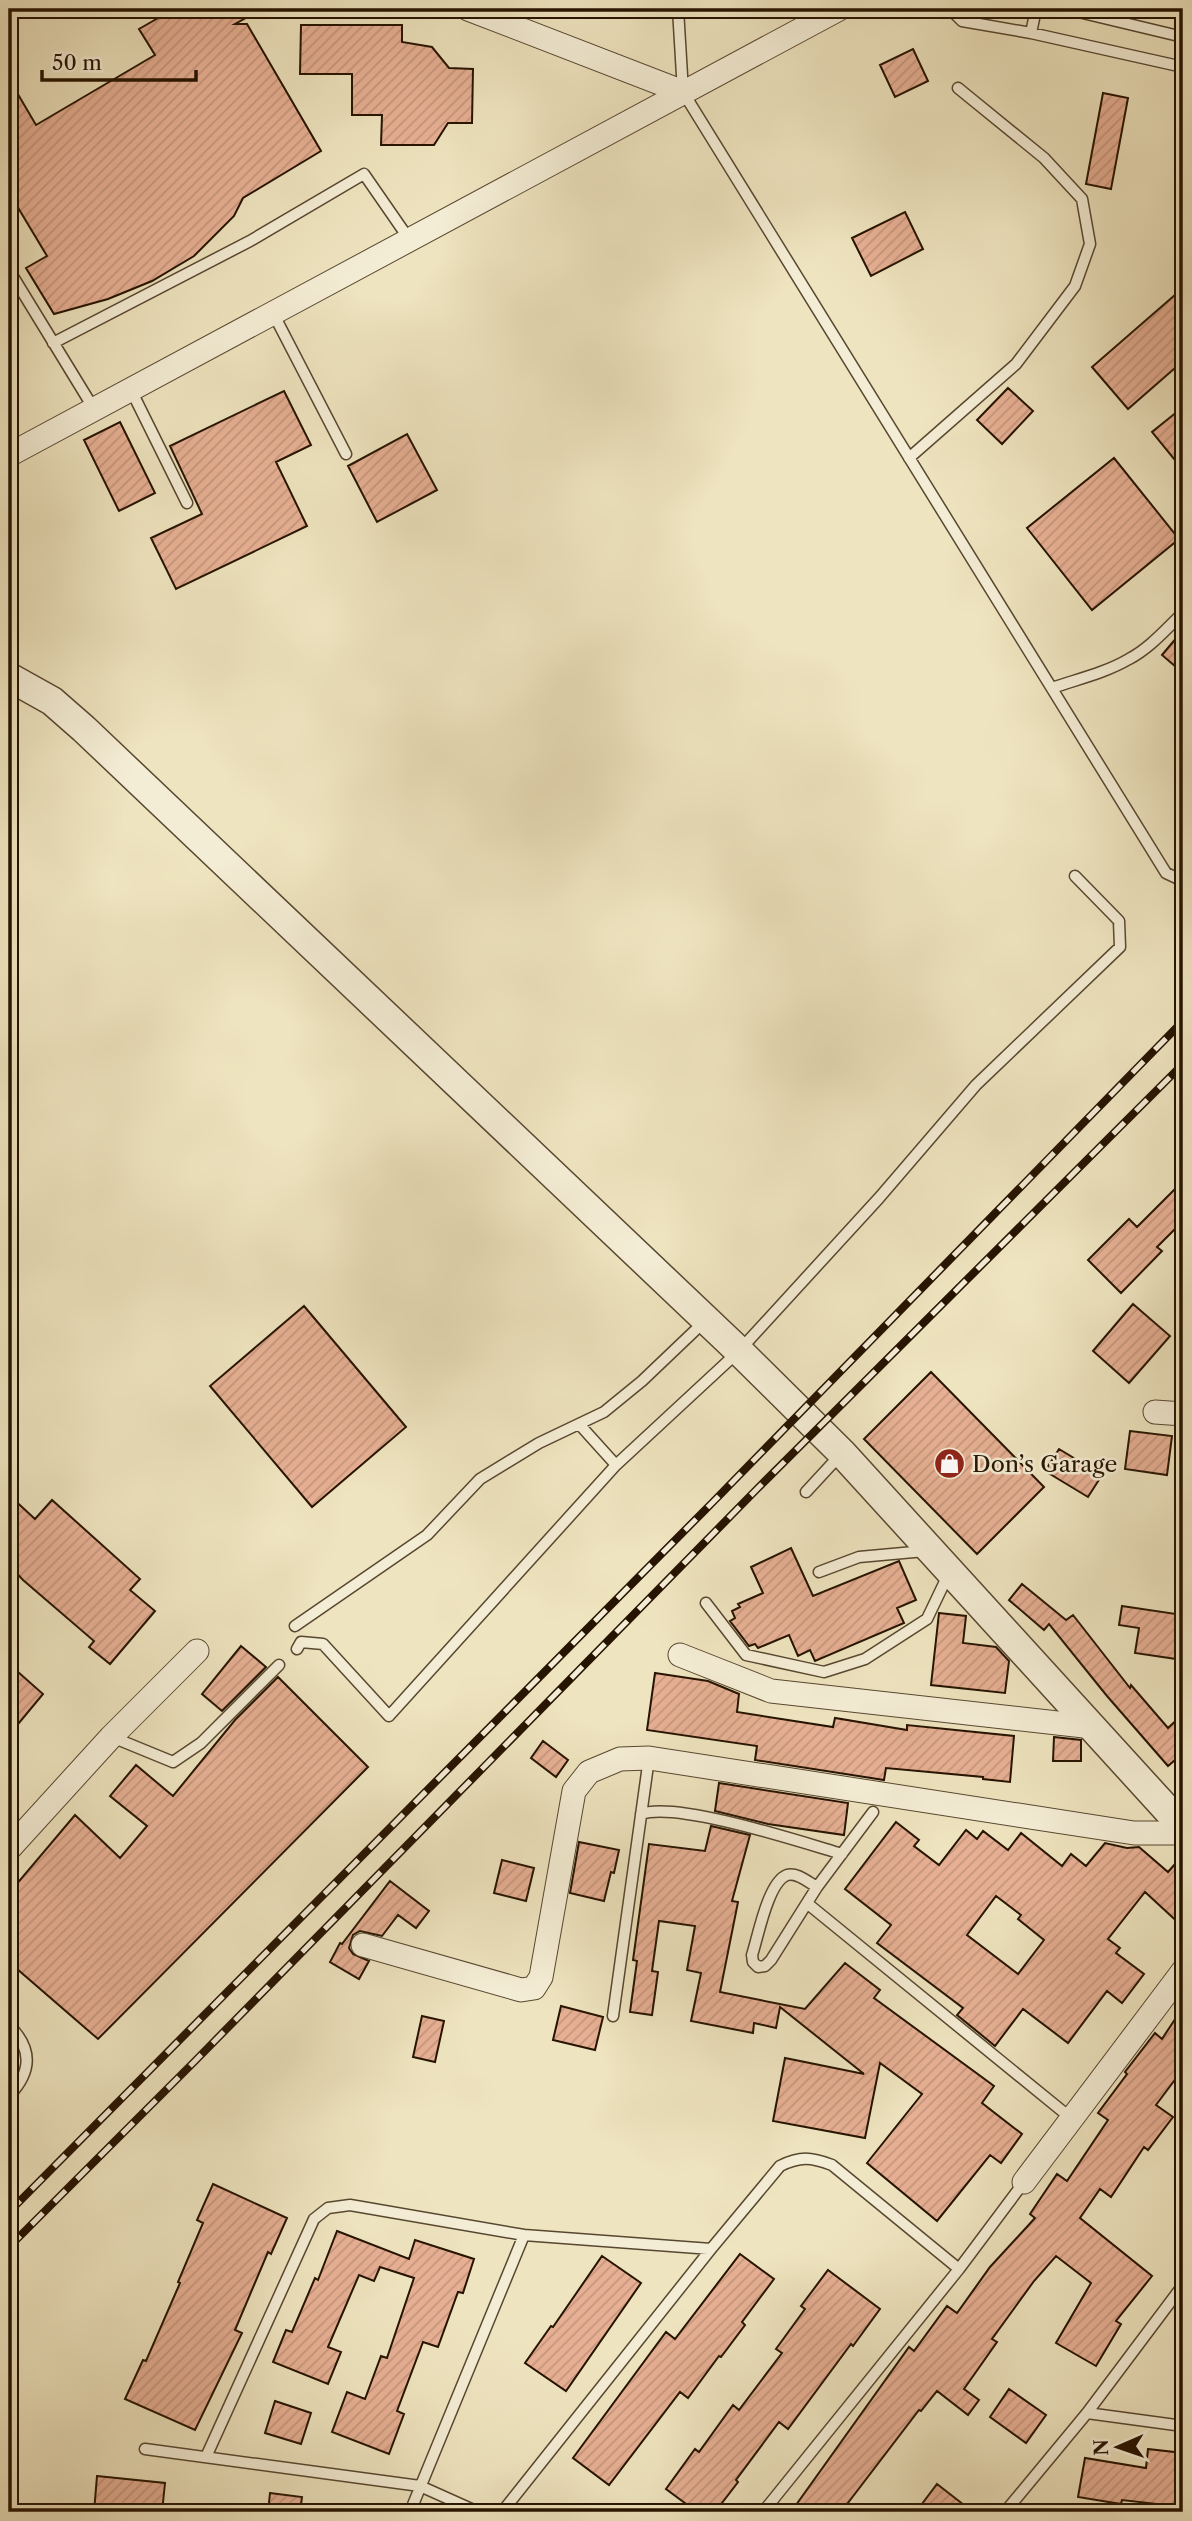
<svg xmlns="http://www.w3.org/2000/svg" width="1192" height="2521" viewBox="0 0 1192 2521" font-family="'Libre Caslon Text',serif">
	<style>
		.building { fill: url(#building-hatch); stroke: #261300; stroke-width: 2; fill-rule: evenodd }
		.lines { fill: none; stroke-linecap: round; stroke-linejoin: round }
		.service-casing { stroke: #584730; stroke-width: 13 }
		.minor-casing { stroke: #584730; stroke-width: 25 }
		.tertiary-casing { stroke: #584730; stroke-width: 31 }
		.service { stroke: #f4edd5; stroke-width: 10 }
		.minor { stroke: #f4edd5; stroke-width: 23 }
		.tertiary { stroke: #f4edd5; stroke-width: 28 }
		.rail-casing { stroke: #261300; stroke-width: 8 }
		.rail { stroke: #f4edd5; stroke-width: 5; stroke-dasharray: 16; stroke-linecap: butt }
		.labels { text-anchor: middle; dominant-baseline: central; stroke-width: 5; stroke-linejoin: round; paint-order: stroke }
		.poi-label { font-size: 23px; fill: #261300; stroke: #f4edd5; text-anchor: start }
	</style>
	<defs>
		<pattern id="building-hatch" width="6" height="6" patternUnits="userSpaceOnUse" patternTransform="scale(1.75)"><rect width="6" height="6" fill="#e7b094"/><path d="M-1 1l2-2M0 6l6-6M5 7l2-2" fill="none" stroke="#c6967e"/></pattern>
	</defs>
	<rect width="100%" height="100%" fill="#eee4bf"/>
	<filter id="stains"><feTurbulence type="fractalNoise" baseFrequency=".00286" numOctaves="4"/><feColorMatrix values="0 0 0 0 .2 0 0 0 0 .09 0 0 0 0 .02 0 0 0 .5 -.17"/></filter>
	<radialGradient id="worn" r=".72"><stop offset=".6" stop-color="#630" stop-opacity="0"/><stop offset="1" stop-color="#630" stop-opacity=".3"/></radialGradient>
	<path class="building" d="M174,9H262L235,24H247L321,151L243,198L234,216L194,256L152,281L108,299L54,314L26,268L47,256L17,206L9,212V79L36,125L155,55L139,29Z
		M301,25H402V42L432,47L449,68L473,69L472,123H448L434,145H381L382,115H352V74H300Z
		M913,49L928,81L895,97L880,65Z
		M1103,93L1128,98L1111,189L1086,184Z
		M905,212L923,249L871,276L852,238Z
		M1183,288V361L1128,409L1092,367Z
		M1008,388L1033,411L1002,444L977,420Z
		M284,391L311,445L276,462L307,526L176,589L151,538L202,514L170,446Z
		M1183,407V470L1152,432Z
		M120,422L155,493L119,511L84,440Z
		M407,434L437,490L377,522L348,466Z
		M1114,458L1179,539L1092,610L1027,528Z
		M1183,630V673L1162,655Z
		M1183,1181V1221L1157,1247L1162,1251L1121,1293L1088,1260L1129,1219L1137,1227Z
		M1133,1304L1170,1336L1129,1383L1093,1351Z
		M304,1306L406,1427L312,1507L210,1386Z
		M931,1372L1044,1487L977,1554L864,1439Z
		M1130,1431L1172,1436L1167,1475L1125,1469Z
		M1059,1449L1102,1475L1088,1497L1045,1471Z
		M9,1495L35,1519L52,1500L140,1579L130,1590L155,1611L110,1664L89,1647L94,1641L23,1580L9,1565Z
		M791,1548L813,1596L899,1561L916,1600L897,1608L904,1623L815,1661L810,1650L798,1656L789,1635L758,1648L755,1644L749,1646L730,1621L735,1618L732,1611L740,1607L738,1604L763,1593L751,1567Z
		M1022,1584L1066,1620L1073,1615L1130,1688L1131,1685L1168,1728L1183,1714V1753L1168,1766L1107,1696L1049,1624L1044,1630L1009,1600Z
		M1122,1606L1183,1615V1660L1135,1653L1139,1628L1119,1625Z
		M939,1613L966,1616L963,1643L996,1647L1009,1661L1005,1693L931,1685Z
		M241,1646L266,1667L222,1711L202,1694Z
		M9,1664L43,1694L9,1735Z
		M655,1673L708,1681L739,1694L737,1712L833,1727L835,1718L907,1730V1725L1014,1736L1010,1782L983,1779V1777L886,1768L884,1780L755,1760L757,1746L647,1730Z
		M278,1677L368,1767L98,2039L9,1962V1893L75,1815L120,1858L147,1826L110,1796L136,1765L173,1796L235,1720Z
		M1054,1737L1081,1740V1761H1053Z
		M543,1741L568,1760L556,1777L531,1758Z
		M719,1783L848,1803L844,1835L768,1824L715,1811Z
		M896,1822L919,1840L914,1846L939,1865L966,1830L977,1839L983,1831L1008,1850L1021,1833L1062,1866L1071,1854L1086,1866L1105,1843L1127,1848L1139,1847L1168,1872L1183,1855V1927L1145,1892L1108,1939L1120,1948L1116,1953L1144,1974L1122,2003L1107,1991L1068,2043L1023,2009L995,2046L957,2015L963,2008L877,1943L891,1925L845,1889ZM996,1896L1021,1915L1018,1919L1044,1940L1018,1974L967,1935Z
		M711,1826L750,1835L732,1901L738,1902L720,1992L805,2009L845,1963L880,1990L874,1998L994,2086L982,2103L1022,2134L1001,2163L990,2155L937,2221L867,2163L922,2094L880,2063L865,2138L773,2121L785,2058L864,2074L780,2007L776,2028L754,2023L753,2033L691,2021L701,1973L687,1970L695,1926L659,1921L652,1971L658,1972L652,2015L630,2012L637,1961L633,1960L649,1844L705,1851Z
		M579,1842L619,1850L614,1873L611,1872L604,1901L570,1893Z
		M502,1860L534,1868L526,1901L494,1893Z
		M390,1881L429,1911L416,1928L398,1915L382,1936L360,1931L353,1935L349,1948L353,1954L369,1961L359,1979L330,1962L340,1943L342,1944Z
		M561,2006L603,2017L595,2050L553,2040Z
		M1183,2007V2069L1156,2105L1173,2117L1148,2150L1144,2147L1111,2197L1100,2189L1080,2218L1152,2276L1116,2321L1121,2324L1096,2366L1056,2343L1091,2283L1056,2256L1034,2281L992,2339L997,2342L964,2389L979,2400L968,2415L937,2391L921,2411L919,2410L841,2512H791L909,2347L914,2351L947,2306L957,2313L990,2267L1035,2218L1030,2214L1057,2174L1067,2181L1108,2120L1098,2113L1127,2074L1125,2072L1155,2033L1162,2039Z
		M422,2016L444,2021L435,2062L413,2057Z
		M213,2184L287,2218L271,2254L268,2252L235,2330L242,2333L195,2430L125,2399L143,2360L146,2361L180,2283L178,2282L203,2223L197,2220Z
		M337,2231L409,2259L415,2240L474,2259L463,2293L458,2292L438,2347L423,2342L397,2411L404,2414L389,2454L332,2432L347,2392L365,2399L381,2356L387,2358L414,2278L380,2267L374,2281L359,2275L328,2347L341,2352L328,2384L273,2362L286,2330L292,2332L315,2278L318,2280Z
		M740,2254L774,2279L742,2322L745,2325L721,2357L719,2356L688,2398L680,2392L609,2485L573,2458L666,2332L675,2339Z
		M602,2256L641,2283L566,2391L525,2363L551,2326L553,2327Z
		M828,2270L880,2309L853,2346L851,2344L788,2429L779,2422L736,2480L738,2482L715,2512H697L666,2489L695,2449L699,2452L733,2405L739,2410L782,2353L776,2349L805,2309L801,2306Z
		M1009,2389L1046,2415L1026,2443L990,2417Z
		M275,2401L311,2413L301,2444L265,2433Z
		M1148,2449L1183,2453V2507L1122,2500L1121,2504L1078,2497L1085,2458L1146,2468Z
		M97,2476L165,2483L162,2512H94Z
		M937,2484L973,2512H916Z
		M270,2493L302,2497L300,2512H268Z"/>
	<g class="lines">
		<defs>
			<path id="service" d="M678,9L683,92L1166,873L1183,881
				M950,9L962,21L1031,33L1036,9
				M1066,9L1183,37
				M1031,33L1183,67
				M9,270L94,409
				M273,313L346,454
				M53,343L250,241L364,174L409,239
				M131,390L187,503
				M909,458L1016,364L1075,286L1090,244L1082,199L1044,158L958,88
				M1052,688C1078,679 1105,673 1129,659C1150,648 1166,629 1183,613
				M579,1424L616,1465
				M806,1492L842,1453
				M819,1572L859,1557L925,1551
				M706,1603L746,1655L824,1672L865,1659L927,1619L949,1573
				M295,1626L427,1535L480,1479L539,1443L604,1412L642,1381L706,1320
				M297,1649L301,1642L323,1644L389,1716L616,1465L739,1351L879,1198L976,1085L1120,947L1119,921L1075,876
				M112,1737L173,1762L201,1743L279,1665
				M641,1814C677,1801 801,1842 842,1854
				M817,1887C808,1882 797,1872 787,1875C768,1882 758,1937 752,1955L753,1962L758,1967L765,1966L771,1960L817,1887L873,1812
				M808,1904L1072,2119
				M613,2016L649,1758
				M9,2025C33,2049 32,2072 9,2096
				M1087,2413L1183,2426
				M145,2449L420,2486L478,2512
				M206,2457L314,2219L328,2208L350,2205L524,2235L711,2249
				M410,2512L524,2235
				M502,2512L711,2249L780,2166C800,2156 811,2157 832,2165L959,2269
				M763,2512L959,2269L1024,2182
				M1005,2512L1087,2413L1183,2285"/>
			<path id="minor" d="M468,9L683,92
				M9,455L839,9
				M1155,1412L1183,1414
				M680,1655L771,1691L1093,1727
				M9,1849L111,1737L197,1651
				M363,1945L521,1990L534,1988L541,1977L574,1791L589,1772L620,1759L649,1758L1134,1833H1183
				M1024,2182L1183,1971"/>
			<path id="tertiary" d="M9,677L52,701L84,729L739,1351L842,1453L1183,1827"/>
		</defs>
		<use href="#service" class="service-casing"/>
		<use href="#minor" class="minor-casing"/>
		<use href="#tertiary" class="tertiary-casing"/>
		<use href="#service" class="service"/>
		<use href="#minor" class="minor"/>
		<use href="#tertiary" class="tertiary"/>
		<defs>
			<path id="rail" d="M9,2212L711,1504L1183,1021
				M9,2247L196,2060L757,1489L1183,1064"/>
		</defs>
		<use href="#rail" class="rail-casing"/>
		<use href="#rail" class="rail"/>
	</g>
	<defs>
		<symbol id="shop-disc" viewBox="-11 -11 22 22"><circle r="9.5" fill="#8f2418" stroke="#f4edd5"/><path d="M-5-2.5h2.3a2.7 3.5 0 0 1 5.4 0H5L5.5 6h-11ZM-1.5-2.5h3a1.5 2.3 0 0 0-3 0Z" fill="#fff"/></symbol>
	</defs>
	<g fill-rule="evenodd">
		<use href="#shop-disc" x="932" y="1446" width="35" height="35"/>
	</g>
	<g class="labels">
		<g class="poi-label">
			<text x="972" y="1464">Don’s Garage</text>
		</g>
	</g>
	<rect width="1192" height="2521" fill="none" stroke="#eee4bf" stroke-width="35"/>
	<rect x="10" y="10" width="1171" height="2500" fill="none" stroke="#261300" stroke-width="3.5"/>
	<rect x="18" y="18" width="1157" height="2486" fill="none" stroke="#261300" stroke-width="2"/>
	<g transform="translate(1118 2447) rotate(268)" stroke="#f4edd5" stroke-width="5" paint-order="stroke">
	<path d="M0-5L12 26L0 18L-12 26Z" fill="#261300"/>
	<text y="-10" font-size="19" font-weight="bold" text-anchor="middle" fill="#261300">N</text>
	</g>
	<path d="M42 70v10h154v-10" fill="none" stroke="#261300" stroke-width="3.5"/>
	<text x="52" y="70" font-size="21" fill="#261300" stroke="#f4edd5" stroke-width="5" paint-order="stroke">50 m</text>
	<rect width="100%" height="100%" filter="url(#stains)"/>
	<rect width="100%" height="100%" fill="url(#worn)"/>
</svg>
